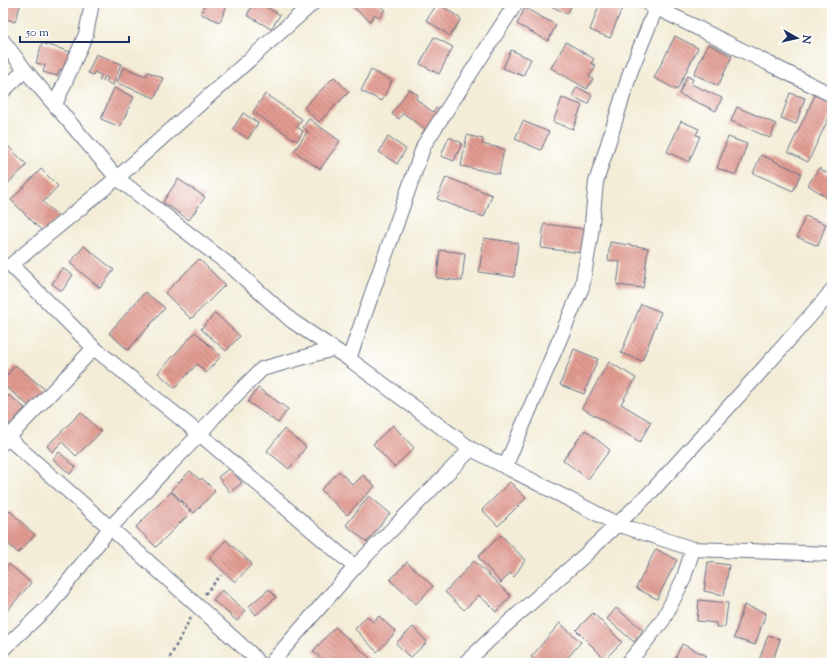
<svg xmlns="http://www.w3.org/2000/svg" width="835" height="666" viewBox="0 0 835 666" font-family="'Sorts Mill Goudy',serif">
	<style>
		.building { fill: url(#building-back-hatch) }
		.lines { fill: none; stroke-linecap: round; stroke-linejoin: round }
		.minor-casing { stroke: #677188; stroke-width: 16 }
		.path { stroke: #677188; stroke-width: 2.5; stroke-dasharray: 3 3; stroke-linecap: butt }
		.minor { stroke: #fff; stroke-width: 14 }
	</style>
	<defs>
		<pattern id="building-back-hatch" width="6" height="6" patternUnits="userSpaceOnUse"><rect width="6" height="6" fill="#e29b91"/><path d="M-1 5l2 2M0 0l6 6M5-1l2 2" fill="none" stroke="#b67f7a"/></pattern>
	</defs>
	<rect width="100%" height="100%" fill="#fff"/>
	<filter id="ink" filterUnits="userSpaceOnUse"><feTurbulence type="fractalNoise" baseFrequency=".025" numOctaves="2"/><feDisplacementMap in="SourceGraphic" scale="8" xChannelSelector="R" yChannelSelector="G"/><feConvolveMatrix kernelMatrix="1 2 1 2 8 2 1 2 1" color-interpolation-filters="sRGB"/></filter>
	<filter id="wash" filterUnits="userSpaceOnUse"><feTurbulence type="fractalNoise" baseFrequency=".012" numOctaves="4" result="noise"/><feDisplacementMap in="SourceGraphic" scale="16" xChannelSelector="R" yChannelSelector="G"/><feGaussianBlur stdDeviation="0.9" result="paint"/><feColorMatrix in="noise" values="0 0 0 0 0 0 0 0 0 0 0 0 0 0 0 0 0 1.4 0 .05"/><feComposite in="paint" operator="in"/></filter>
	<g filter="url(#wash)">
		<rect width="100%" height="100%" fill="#f3ecd6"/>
		<g id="blocks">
			<path class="building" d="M3,3H21L15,22L3,18Z
				M205,3H228L220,22L201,14Z
				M254,3H260L280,15L271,29L247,15Z
				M354,3H377L385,10L379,18L375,14L370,21L352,6Z
				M438,3L461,19L450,36L426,20Z
				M553,3H573L567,14L551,6Z
				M600,3H610L622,8L610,38L590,30Z
				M525,8L556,25L548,41L517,24Z
				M675,36L698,48L677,90L654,78Z
				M434,37L453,47L439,74L420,64Z
				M566,42L594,59L591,63L596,66L589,77L593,79L587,89L551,68Z
				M42,43L74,53L68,72L60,69L57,76L43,72L45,65L36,63Z
				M708,44L732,56L718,86L694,74Z
				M511,50L531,59L523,76L503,68Z
				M96,54L121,64L113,85L106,82L108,78L105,76L103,81L99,80L101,75L94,72L93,75L88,73Z
				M123,67L146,76L148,72L163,78L155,98L117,83Z
				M371,70L392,81L382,101L361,91Z
				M687,76L693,79L691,84L722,98L716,111L679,94Z
				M334,77L349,92L319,122L304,107Z
				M577,87L592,95L588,104L572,96Z
				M114,88L134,97L120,127L101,119Z
				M409,89L418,95L416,99L433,112L436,108L443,112L426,137L422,134L425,129L403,113L399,119L392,114Z
				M790,93L805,98L796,124L781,118Z
				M265,94L302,119L297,127L303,131L297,141L253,112Z
				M815,95L832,103V111L808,162L788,152Z
				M562,98L582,105L573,129L553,122Z
				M737,107L776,124L770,138L731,121Z
				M243,113L258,123L248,139L233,129Z
				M309,119L340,141L320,169L294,151L308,131L303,127Z
				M523,121L549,132L541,150L515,139Z
				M681,121L699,129L696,135L700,136L689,162L667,152Z
				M467,135L483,139L482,144L504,149L499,174L461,166Z
				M388,137L406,149L397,164L379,152Z
				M449,137L462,143L454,161L441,156Z
				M728,137L747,144L736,175L717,168Z
				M8,146L27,165L3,188V151Z
				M761,155L801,173L793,191L753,173Z
				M819,168L832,177V201L808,185Z
				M41,169L58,186L43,202L59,217L43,232L11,200Z
				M446,177L492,195L484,217L437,199Z
				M178,179L205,197L189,220L163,202Z
				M805,216L826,224L818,246L797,237Z
				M544,224L585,229L582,253L541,248Z
				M484,238L518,243L514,277L479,272Z
				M610,242L648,248L643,288L617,285L620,262L608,260Z
				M84,246L114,270L100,288L70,263Z
				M440,250L465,253L462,281L437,278Z
				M199,259L225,285L191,319L165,293Z
				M62,268L73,275L62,291L52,284Z
				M145,292L165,308L128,350L109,333Z
				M641,304L661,312L642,361L621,353Z
				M215,313L240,336L226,351L201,329Z
				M195,332L221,356L206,373L197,364L175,388L158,373Z
				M574,349L598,359L584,394L560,385Z
				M609,362L636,378L621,404L651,422L640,442L582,408Z
				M15,365L47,391L33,409L3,385V381Z
				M258,388L288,409L278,423L248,402Z
				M9,395L25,408L10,425L6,421L3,424V402Z
				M81,412L101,432L76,456L62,442L52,452L47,446Z
				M393,425L414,448L394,467L373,444Z
				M284,429L306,447L289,469L267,451Z
				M585,430L610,450L588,479L563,460Z
				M59,452L76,467L70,474L53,459Z
				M230,468L242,483L230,492L218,477Z
				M190,471L200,480L202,478L215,491L194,513L171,490Z
				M339,471L353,485L363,475L375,486L347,515L321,490Z
				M510,482L526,498L498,526L482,510Z
				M171,492L191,512L156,547L136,527Z
				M369,496L390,513L367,542L346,525Z
				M10,511L35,535L18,553L3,539V518Z
				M501,535L525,560L514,577L510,573L501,583L478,557Z
				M226,540L252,564L235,582L209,558Z
				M656,549L677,560L657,599L636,588Z
				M474,561L511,596L496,612L479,595L464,610L445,592Z
				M407,562L433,586L416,604L390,580Z
				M708,562L729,565L724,595L704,591Z
				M9,564L31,583L7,611L3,608V572Z
				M269,589L276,597L256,615L249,606Z
				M222,590L245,611L237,621L213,600Z
				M699,600L728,603L725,627H716V623L697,621Z
				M744,605L766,613L755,645L734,638Z
				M616,608L643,630L634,642L607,619Z
				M593,613L622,642L605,659L576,630Z
				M367,616L373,622L379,616L396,632L377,652L355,629Z
				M560,623L581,642L563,663H538L531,657Z
				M335,627L371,659L367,663H326L313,651Z
				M413,627L427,642L410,658L396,643Z
				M768,635L780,639L772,663H758Z
				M682,644L707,656L704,663H673Z"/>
		</g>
	</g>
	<g filter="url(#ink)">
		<use href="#blocks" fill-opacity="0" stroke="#677188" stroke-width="1"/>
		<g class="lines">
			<defs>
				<path id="minor" d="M313,3L117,178L11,265L94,348L196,431L355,567
					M647,3L832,95
					M3,41L25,70L117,178L233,268L292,321L349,359L471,449L617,524L693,549L832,554
					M3,91L25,70
					M55,105L86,34L92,3
					M349,359L424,145L516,3
					M8,438L141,555L251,654L258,663
					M3,443L94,348
					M505,467L582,287L591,234L596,182L631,70L656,8
					M3,649L50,605L110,528L158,477L200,434L214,417L262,369L333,349
					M271,663L355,567L471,449
					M465,663L499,631L585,555L651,492L755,378L826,298L832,290
					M628,663L663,620L683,580L693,549"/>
			</defs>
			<use href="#minor" class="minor-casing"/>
			<path class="path" d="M205,594L221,575
				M167,663L191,617"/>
			<use href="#minor" class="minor"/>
		</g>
	</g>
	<rect width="835" height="666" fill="none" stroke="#fff" stroke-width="16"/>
	<g transform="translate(797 38) rotate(98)" stroke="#ffffff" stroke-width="3" paint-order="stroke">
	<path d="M0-3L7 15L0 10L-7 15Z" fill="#1b2f5e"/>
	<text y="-6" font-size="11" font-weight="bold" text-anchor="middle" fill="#1b2f5e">N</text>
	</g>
	<path d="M20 36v6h109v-6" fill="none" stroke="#1b2f5e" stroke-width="2"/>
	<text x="26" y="36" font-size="12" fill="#1b2f5e" stroke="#ffffff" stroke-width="3" paint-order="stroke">50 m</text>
</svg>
